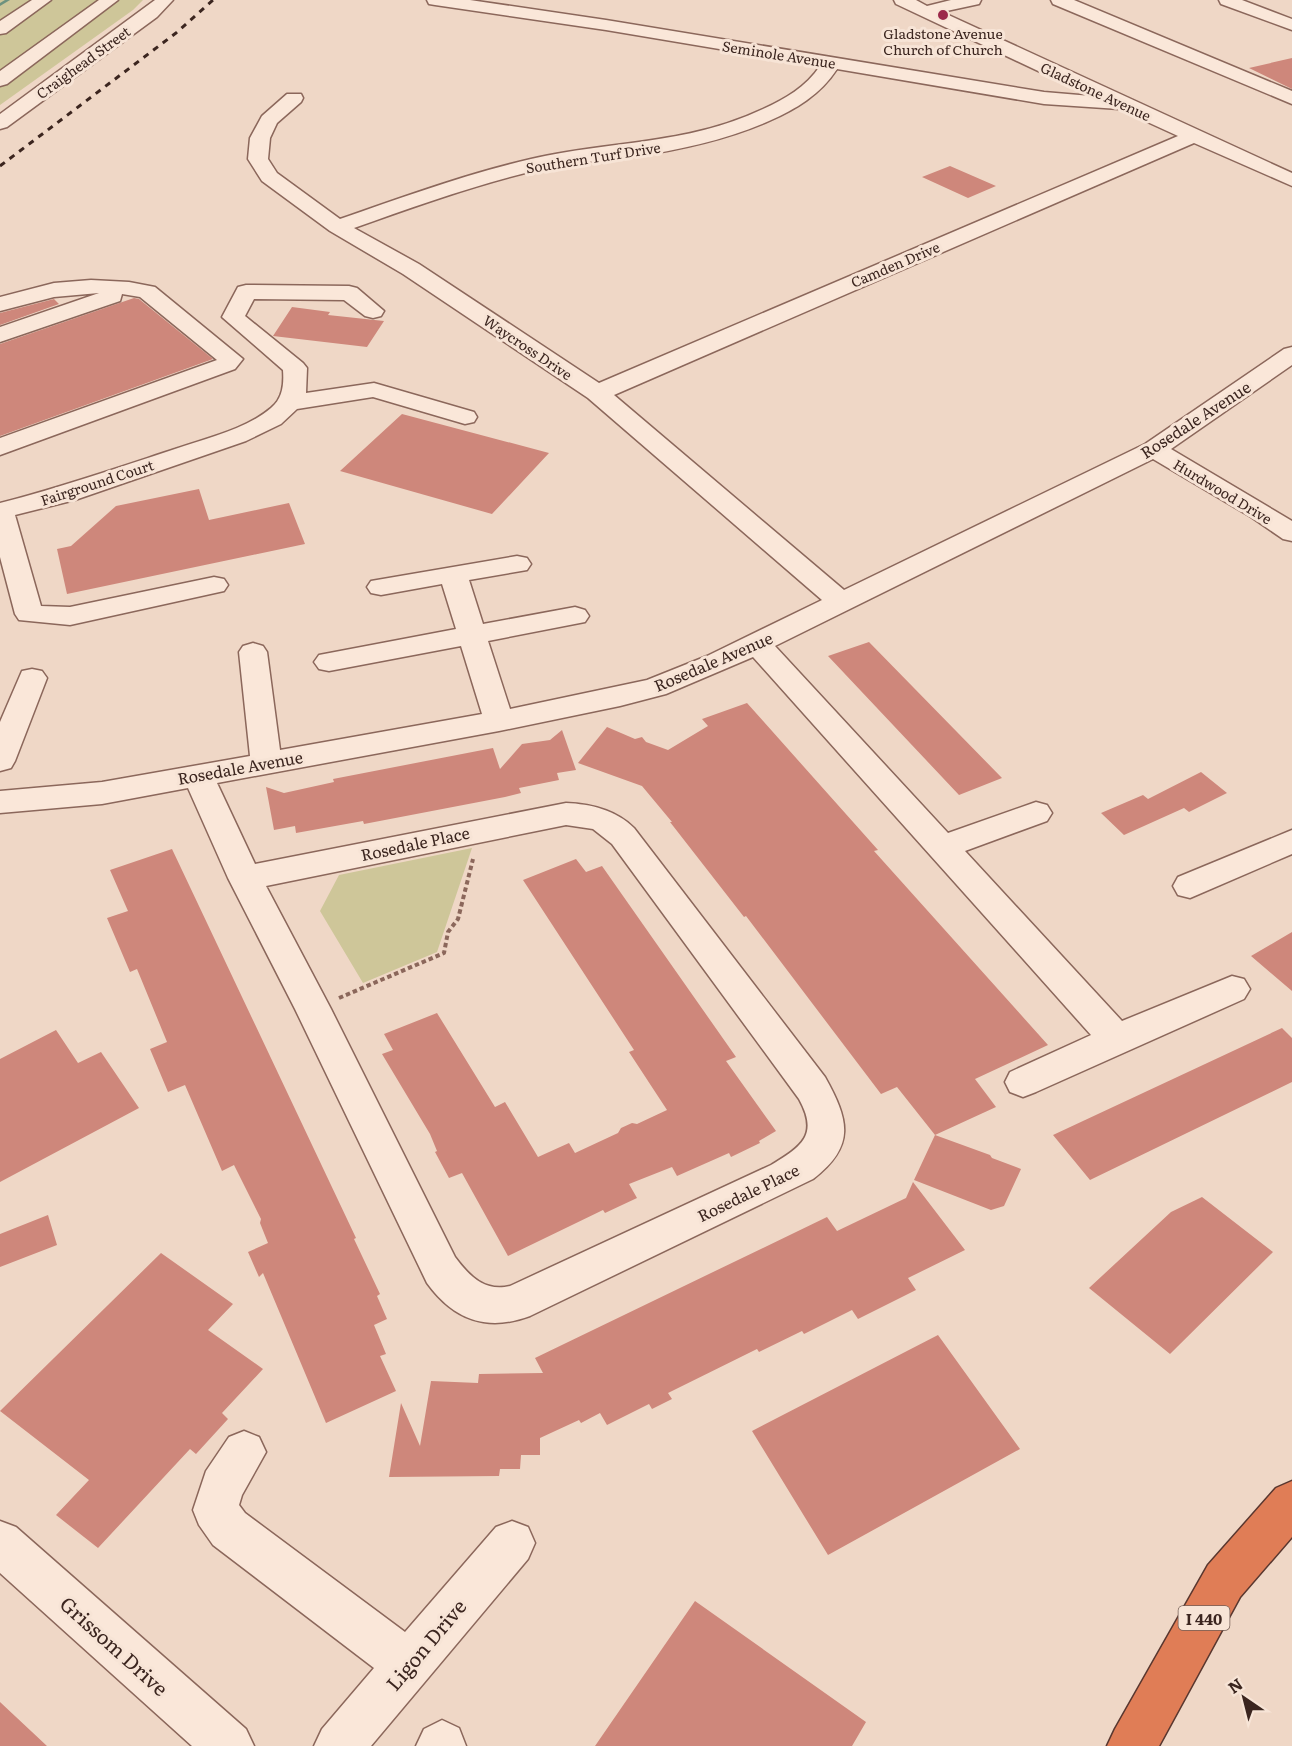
<svg xmlns="http://www.w3.org/2000/svg" width="1292" height="1746" viewBox="0 0 1292 1746" font-family="Literata,serif">
	<style>
		.green { fill: #cec699 }
		.lines { fill: none; stroke-linecap: round; stroke-linejoin: round }
		.stream { fill: #6d927f; fill-rule: evenodd }
		.building { fill: #ce877b }
		.minor-casing { stroke: #8b675b; stroke-width: 3 }
		.highway-casing { stroke: #59372f; stroke-width: 3 }
		.path { stroke: #8b675b; stroke-width: 4; stroke-dasharray: 4.5 3; stroke-linecap: butt }
		.minor { fill: #fae7d9; fill-rule: evenodd }
		.highway { fill: #e07d56; fill-rule: evenodd }
		.rail { stroke: #3b251f; stroke-width: 3; stroke-dasharray: 6 6; stroke-linecap: butt }
		.poi-dot { fill: #9c294a; stroke: #f7e4d6; stroke-width: 2 }
		.labels { text-anchor: middle; dominant-baseline: central; stroke-width: 6; stroke-linejoin: round; paint-order: stroke }
		.far-poi-label { font-size: 14px; fill: #3b251f; stroke: #f7e4d6 }
		.far-street-label { font-size: 14px; fill: #3b251f; stroke: #f7e4d6 }
		.shield { fill: #f7e4d6; stroke: #735e56; stroke-width: 1.5 }
		.shield-label { font-size: 15px; font-weight: bold; fill: #3b251f }
		.street-label { font-size: 16px; fill: #3b251f; stroke: #f7e4d6 }
		.near-street-label { font-size: 20px; fill: #3b251f; stroke: #f7e4d6 }
	</style>
	<rect width="100%" height="100%" fill="#efd7c6"/>
	<path class="green" d="M0,0H143L133,10L0,105Z
		M472,848L437,952L363,983L320,911L339,875Z"/>
	<g class="lines">
		<path class="stream" d="M5,0H10L0,6V3Z"/>
	</g>
	<path class="building" d="M1292,58V89L1249,68Z
		M950,166L996,186L968,198L922,177Z
		M134,298L139,299L213,359L0,436V344Z
		M54,299L59,304L0,325V313Z
		M292,307L330,312L328,315L384,321L367,347L273,336Z
		M402,414L549,453L492,514L340,471Z
		M199,489L209,520L289,503L305,544L67,594L57,549L71,546L116,506Z
		M869,642L1002,778L959,795L828,656Z
		M747,703L878,850L874,851L1048,1045L975,1079L996,1107L935,1135L990,1155L992,1158L1021,1169L1004,1206L991,1210L914,1180L935,1135L897,1087L881,1094L746,916L744,917L670,822H672L642,786L578,763L607,727L635,739L642,737L646,742L668,750L708,726L702,719Z
		M562,730L576,770L557,773L559,780L519,788L521,793L505,797L364,824L363,821L296,833L295,826L274,830L266,787L284,793L334,782L333,779L493,748L500,769L522,744L550,740Z
		M1201,772L1227,793L1189,812L1184,808L1124,835L1101,813L1143,795L1148,799Z
		M172,849L356,1238L354,1239L380,1294L377,1296L387,1319L374,1325L386,1354L380,1356L396,1391L326,1423L263,1273L259,1277L248,1252L268,1243L260,1223L261,1219L234,1165L222,1171L185,1085L168,1092L150,1049L167,1042L137,969L130,972L107,918L128,911L110,870Z
		M576,859L586,872L602,866L736,1057L726,1061L776,1131L759,1141L760,1143L731,1157L729,1153L677,1176L672,1167L629,1184L637,1198L605,1213L603,1210L508,1256L462,1173L449,1178L435,1152L437,1151L430,1134L382,1054L393,1050L384,1034L437,1013L495,1107L505,1102L538,1157L569,1143L575,1153L618,1133L621,1128L632,1123L637,1124L667,1110L629,1052L634,1050L523,880Z
		M1292,932V991L1251,956Z
		M1282,1028L1292,1038V1082L1090,1180L1053,1135Z
		M56,1030L78,1063L101,1052L139,1108L0,1182V1059Z
		M913,1182L965,1250L908,1278L916,1290L858,1319L852,1310L804,1334L802,1331L759,1352L757,1349L668,1393L672,1399L652,1409L649,1404L607,1425L600,1413L581,1423L579,1420L540,1438V1455H521L520,1469H500L499,1476L389,1477L401,1403L420,1446L431,1381L478,1383L479,1374L543,1373L535,1358L827,1217L837,1231L906,1198Z
		M1202,1197L1273,1252L1170,1354L1089,1288L1171,1212Z
		M48,1215L57,1245L0,1267V1234Z
		M161,1253L233,1304L208,1330L263,1369L222,1413L228,1419L196,1454L190,1449L98,1548L56,1515L89,1480L0,1411Z
		M938,1335L1020,1449L828,1555L752,1431Z
		M695,1601L866,1722L852,1746H595Z
		M0,1702L47,1746H0Z"/>
	<g class="lines">
		<defs>
			<path id="minor" d="M32,0H51L6,33L0,34V21Z
				M99,0H118L7,84L0,86V71Z
				M155,0H173L157,17L7,127L0,129V114Z
				M427,0H470L606,20L1044,92L1091,96L896,4L894,0H916L927,6L951,0H981L979,4L942,12L1292,173V186L1194,143L614,395L844,590L1145,444L1284,349L1292,347V365L1171,449L1292,521V541L1283,539L1251,517L1153,459L775,646L948,833L1036,802L1047,805L1052,813L1047,821L965,851L1122,1021L1232,976L1244,979L1250,989L1244,999L1036,1092L1023,1097L1010,1092L1005,1082L1010,1072L1091,1035L753,657L666,694L620,706L499,731L217,783L255,864L566,803C591,804 616,810 634,828L825,1077C849,1120 856,1146 813,1179L530,1316C487,1332 454,1320 427,1283L295,1009L228,878L188,788L102,804L0,813V791L102,782L250,756L239,652L243,646L253,643L263,646L267,652L280,750L482,714L461,646L329,671L319,669L314,662L319,655L456,629L442,584L381,595L371,593L367,587L371,581L517,556L527,558L531,564L527,570L469,580L483,624L575,607L585,610L589,616L585,622L488,641L510,709L647,680L707,656L822,600L588,398L403,274L330,231L262,181L248,159L250,138L262,116L287,94H301L303,98L301,102L277,123L270,138L268,159L277,173L340,219C403,197 466,174 531,159C612,140 684,146 763,109C785,99 806,87 820,66L606,30L435,5L429,4ZM837,69L1044,104L1119,109L1178,136L599,383L419,264L354,228C413,207 472,186 533,171C565,163 599,161 632,157C679,150 726,140 769,121C796,109 820,95 837,69ZM566,825L593,829L612,844L799,1099C819,1135 802,1146 771,1165L510,1286C485,1292 470,1277 455,1257L331,1009L266,886Z
				M1051,0H1074L1292,91V104L1053,4Z
				M1219,0H1242L1292,19V30L1221,4Z
				M91,280L129,282L155,287L243,359L235,369L0,455V438L217,360L140,297L122,294L120,301L0,342V327L99,293L54,297L0,311V297L54,283Z
				M246,285L349,286L357,288L384,311L381,316L373,318L365,316L344,300L254,299L245,316L303,363L307,368L306,393L374,383L474,412L477,417L474,422L465,424L373,397L297,409L281,424L246,441L75,500L15,515L41,606L70,607L214,577L224,579L228,585L224,591L70,625L19,620L15,614L0,557V503C59,488 117,468 175,449C206,438 245,430 271,408C283,398 284,384 283,370L222,317L238,287Z
				M32,669L42,671L47,678L15,761L11,768L0,771V722L22,671Z
				M1292,830V854L1190,898L1178,895L1173,886L1178,877Z
				M244,1431L259,1437L266,1452L242,1495L239,1505L245,1513L405,1632L496,1527L512,1521L528,1527L535,1543L528,1559L371,1746H314L322,1729L374,1668L213,1545L199,1525L193,1510L206,1471L229,1437Z
				M0,1521L16,1527L246,1729L254,1746H192L0,1573Z
				M442,1720L459,1728L466,1746H416L424,1729Z"/>
			<path id="highway" d="M1292,1481V1537L1240,1597L1159,1746H1107L1115,1729L1208,1565L1276,1488Z"/>
		</defs>
		<use href="#minor" class="minor-casing"/>
		<use href="#highway" class="highway-casing"/>
		<path class="path" d="M339,998L444,953L448,932L458,919L473,859"/>
		<use href="#minor" class="minor"/>
		<use href="#highway" class="highway"/>
		<path class="rail" d="M0,166L176,33L213,0"/>
	</g>
	<circle class="poi-dot" cx="943" cy="15" r="6"/>
	<g class="labels">
		<g class="far-poi-label">
			<text x="943" y="33">Gladstone Avenue<tspan x="943" dy="16">Church of Church</tspan></text>
		</g>
		<g class="far-street-label">
			<text transform="translate(779 54) rotate(9)">Seminole Avenue</text>
			<text transform="translate(83 62) rotate(-36)">Craighead Street</text>
			<text transform="translate(1096 91) rotate(25)">Gladstone Avenue</text>
			<text transform="translate(593 157) rotate(-9)">Southern Turf Drive</text>
			<text transform="translate(895 264) rotate(-23)">Camden Drive</text>
			<text transform="translate(528 347) rotate(34)">Waycross Drive</text>
			<text transform="translate(97 482) rotate(-18)">Fairground Court</text>
			<text transform="translate(1223 491) rotate(31)">Hurdwood Drive</text>
		</g>
		<rect class="shield" x="1178.5" y="1606" width="51" height="24" rx="4.5"/>
		<g class="shield-label">
			<text x="1204" y="1618">I 440</text>
		</g>
		<g class="street-label">
			<text transform="translate(1195 419) rotate(-33)">Rosedale Avenue</text>
			<text transform="translate(713 661) rotate(-23)">Rosedale Avenue</text>
			<text transform="translate(240 767) rotate(-10)">Rosedale Avenue</text>
			<text transform="translate(415 843) rotate(-12)">Rosedale Place</text>
			<text transform="translate(748 1192) rotate(-26)">Rosedale Place</text>
		</g>
		<g class="near-street-label">
			<text transform="translate(425 1644) rotate(-50)">Ligon Drive</text>
			<text transform="translate(115 1645) rotate(42)">Grissom Drive</text>
		</g>
	</g>
	<g transform="translate(1244 1698) rotate(325)" stroke="#f7e4d6" stroke-width="4.5" paint-order="stroke">
	<path d="M0-4.5L10 22L0 15L-10 22Z" fill="#3b251f"/>
	<text y="-9" font-size="16" font-weight="bold" text-anchor="middle" fill="#3b251f">N</text>
	</g>
</svg>
